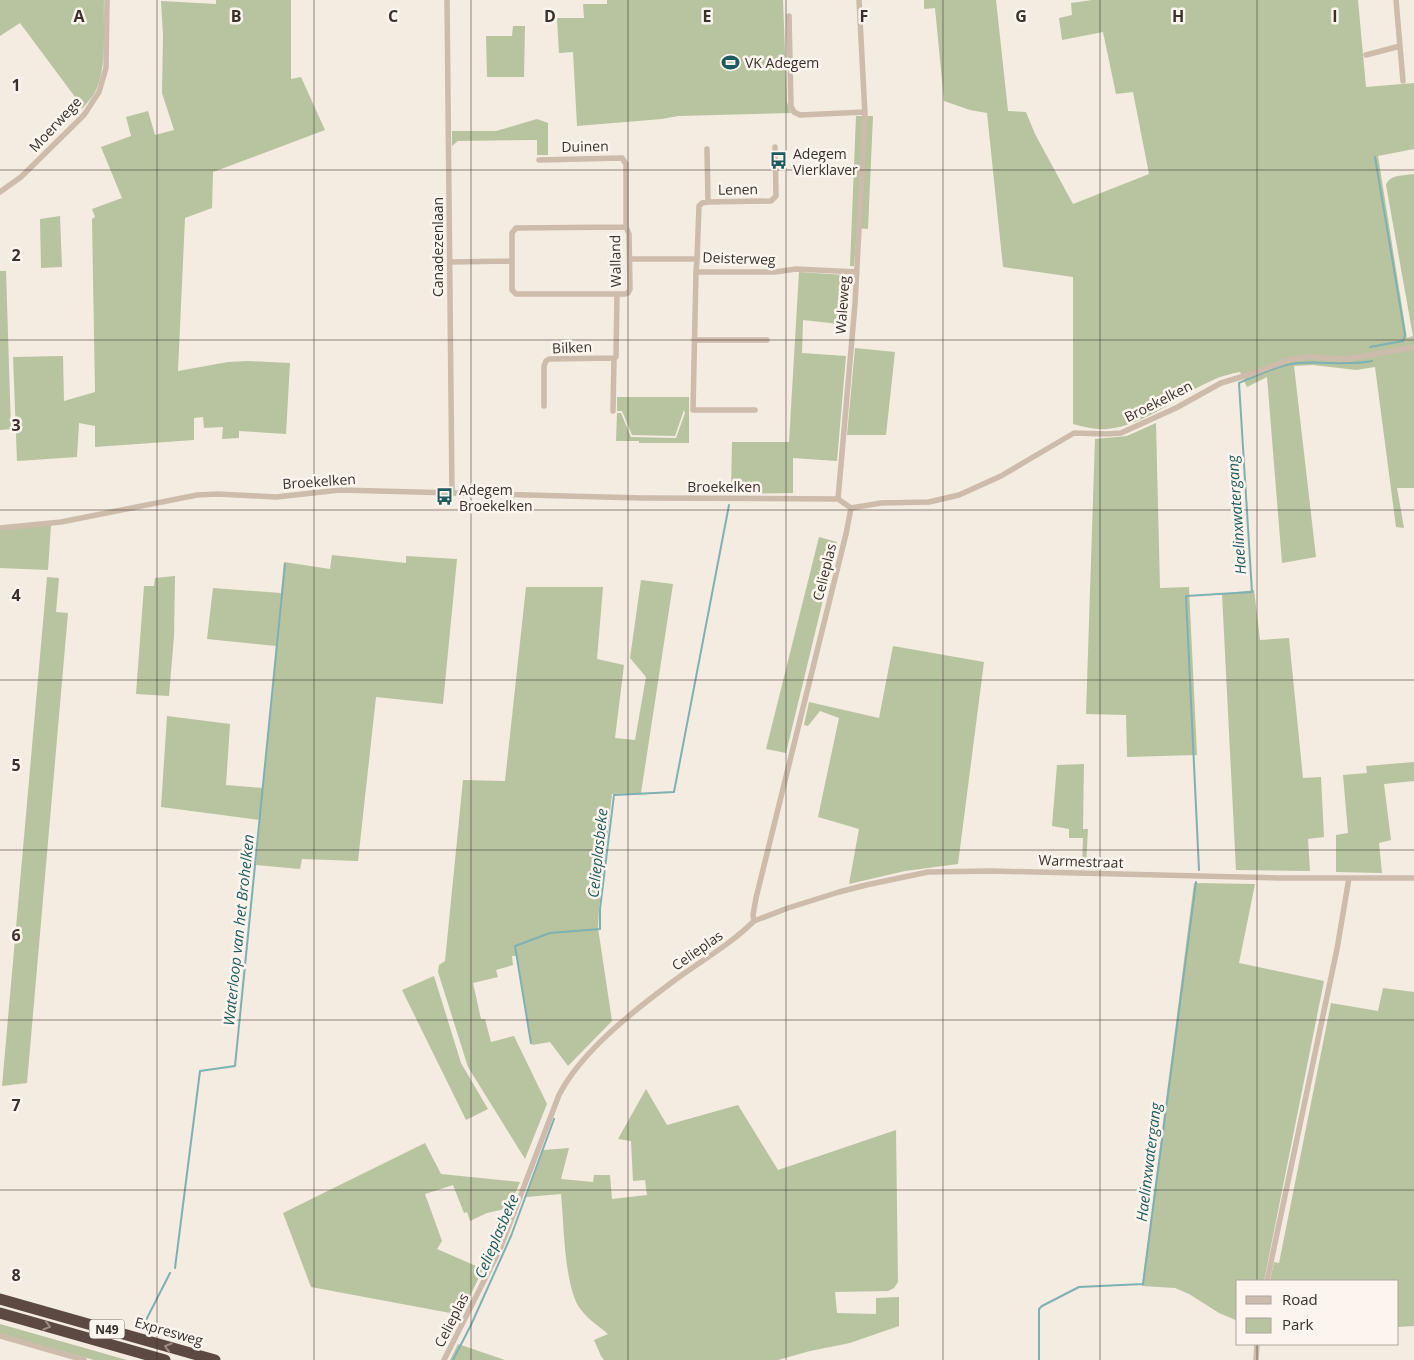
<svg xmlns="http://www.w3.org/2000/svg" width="1414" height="1360" viewBox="0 0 1414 1360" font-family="'Open Sans',sans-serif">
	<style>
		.green { fill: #b8c4a0 }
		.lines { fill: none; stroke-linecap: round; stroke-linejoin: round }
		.stream { stroke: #7fb0b2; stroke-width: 2 }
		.street { stroke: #cdbbac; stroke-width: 5.5 }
		.highway { stroke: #5c4a42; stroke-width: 11 }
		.oneway { stroke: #9c8e87 }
		.grid { fill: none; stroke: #3b302b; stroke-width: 1; stroke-opacity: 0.55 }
		.labels { text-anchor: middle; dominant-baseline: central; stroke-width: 5; stroke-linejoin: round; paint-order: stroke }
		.shield { fill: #fbf5ee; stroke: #756b66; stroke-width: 1 }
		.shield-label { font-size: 12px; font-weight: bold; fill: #3b302b }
		.poi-label { font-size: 14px; fill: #3b302b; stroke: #fbf5ee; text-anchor: start }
		.street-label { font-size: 14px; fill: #3b302b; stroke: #fbf5ee }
		.water-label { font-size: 15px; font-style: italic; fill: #1f5a5e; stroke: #fbf5ee }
		.grid-label { font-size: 16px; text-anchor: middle; font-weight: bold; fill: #3b302b; stroke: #fbf5ee; stroke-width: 5; stroke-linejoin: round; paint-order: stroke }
	</style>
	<rect width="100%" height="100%" fill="#f4ebe1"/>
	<path class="green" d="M0,0H104C103,26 108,71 94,94C91,99 86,104 82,109L81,105L20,23L0,36Z
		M216,0H291V79L301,77L325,130L213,172L212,208L185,218L178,371L228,362L248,361L290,363L286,434L239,431V438L222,439L223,427L204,428L203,417L194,418V440L95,447V426L79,423L77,457L17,461L13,357L63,356L64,401L95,392L92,219L95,217L92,209L122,198L101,147L131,136L126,117L148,111L155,135L174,130L162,93L163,35L161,1L216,4Z
		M607,0H783L787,102L791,113L678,116L662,119L577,126L573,52L559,53L557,18H584L583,4H607Z
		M924,0H996L1008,111L1026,112L1035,134L1073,204L1149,174L1133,92L1116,94L1103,32L1062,40L1059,18L1072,15L1071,3L1092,0H1358L1366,87L1414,83V149L1378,156L1407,338L1413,336L1386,185C1390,174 1403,176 1414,174V488H1397L1404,528L1396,527L1375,367L1356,370L1313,365L1294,366L1316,557L1282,563L1267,377L1247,387L1240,372C1230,374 1221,376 1211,381C1176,396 1147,425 1107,429C1096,430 1084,427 1073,424V277L1003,267L987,113L970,110L944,101L935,8L924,9Z
		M513,26H525L524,77H487L486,36H512Z
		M856,116H873L868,229L857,228L854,266H850Z
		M537,119L548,123V155H537V140L458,141L452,146V131H496Z
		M60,216L62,267L41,268L40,219Z
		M0,271H6L11,429L0,430Z
		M799,272L844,275L848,277L850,281L848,325L803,320L802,353L846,356L837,461L793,458V493L731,494L732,442H789Z
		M855,348L895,352L886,435H847Z
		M617,397H689V443H639V441H616L617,413H621L631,437L676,438L685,413L684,410L675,436L632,435L622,411H617Z
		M1156,423L1160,588L1189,587L1197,755L1127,757L1126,715L1086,714L1095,439L1127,436Z
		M51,525L48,570L0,568V530Z
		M819,537L837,542L786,753L766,749Z
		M332,555L406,563V556L457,559L443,704L376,697L358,861L302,859L300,869L256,865L260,820L161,807L167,716L230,724L226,785L263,788L276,646L207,639L213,588L281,593L284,562L330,569Z
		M175,576L174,636L169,696L136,694L144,586H154L155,578Z
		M47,577L59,578L56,612L68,613L27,1083L2,1086Z
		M641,580L673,584L641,793L612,794L599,910L598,928L612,1021L568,1066L550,1042L532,1045L517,956H512L513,965L496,970L498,977L473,983L481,1019H485L491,1042L514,1036L547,1104L525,1159L468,1067L438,972L439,965L445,961L463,780L505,781L526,587H603L597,659L624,665L615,738L635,740L646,677L630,658Z
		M1254,590L1260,640L1289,638L1303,778L1321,777L1324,837L1308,839L1310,871L1236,870L1222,594Z
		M893,646L984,662L958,864L905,871L849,884L859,829L818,817L839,718L820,711L808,726L804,725L809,702L879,718Z
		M1414,762V781L1384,784L1391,840L1379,843L1382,873L1336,872V835L1348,833L1343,775L1367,773L1366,766Z
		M1084,764L1083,829H1088L1086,866L1120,867V869L1082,868L1083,838H1069V829L1052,826L1057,765Z
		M1194,883L1255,884L1239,963L1324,981L1264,1281H1238V1321L1219,1313L1189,1294L1175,1288L1142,1286Z
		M434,976L461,1063L488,1109L466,1120L402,990Z
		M1383,988L1414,992V1326L1398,1327V1281H1270L1274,1262L1279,1263L1331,1003L1378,1011Z
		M646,1089L667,1125L738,1105L778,1170L896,1130L898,1282L894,1288L888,1291L835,1292L837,1313L876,1314V1298L899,1297V1326L850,1343L810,1351L778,1360H604L601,1356L594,1340L608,1334C600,1327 589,1320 582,1311C564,1292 564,1222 561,1194L526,1197L543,1150L569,1148L561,1179L593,1182L594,1175H610L612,1199L647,1195L645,1180L633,1181L631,1141L618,1139Z
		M425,1143L441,1174L520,1182L509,1208L487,1213L470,1221L467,1212L464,1213L453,1185L425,1194L442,1241L437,1249L483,1269L461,1315L311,1287L283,1213Z
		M0,1324L127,1360H94L0,1334Z
		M458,1344L505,1360H450Z"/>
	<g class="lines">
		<path class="stream" d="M1370,347L1403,341L1405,335L1375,157
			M1199,870L1186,596L1252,592L1239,383C1257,376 1278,365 1298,363C1323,361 1347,366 1372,361
			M531,1043L515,946L550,933L600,929V909L614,795L674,792L729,505
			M175,1268L200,1071L235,1066L285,564
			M143,1326L170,1273
			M453,1360L471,1325L511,1236L554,1119
			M1039,1360V1309L1042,1306L1079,1287L1143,1284L1196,882"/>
		<path class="street" d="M447,0L452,494
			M1396,0L1403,81
			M789,16L791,106L794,112L800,115L865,112
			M1366,55L1400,46
			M707,149L708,202
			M539,160L622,158L626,164V227
			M0,192L21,177L84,115L99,92L106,68L107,0
			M630,259H697L696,272H775L796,269L857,272
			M697,259L699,206L702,203L708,202L771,201L776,196L775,147
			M450,262L512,261V290L516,294H625L628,293L630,289L629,234L626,227L516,228L512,233V261
			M696,272L693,410H755
			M694,340H767
			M544,406V366L546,361L549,359L614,358L616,357L617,295
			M613,411L614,358
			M838,499L855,304L865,115L859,0
			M0,528L61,522L197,495L218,494L276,497L340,490L642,498L838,499L851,508L881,503L929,502L959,495L1001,476L1074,433L1106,434L1121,433L1176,408L1221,383L1251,374L1291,359L1307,357L1348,359L1414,347
			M754,921L788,908L839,892L866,885L928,872L991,871L1280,878H1414
			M1267,1281L1337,949L1349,878
			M0,1336L84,1360
			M444,1360L500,1249L559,1095C581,1052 632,1012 671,983C699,962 730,945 754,921L753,915L756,898L846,534L851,508
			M1256,1360L1257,1344"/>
		<path class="highway" d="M0,1299L215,1360
			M0,1313L165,1360"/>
	</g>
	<defs><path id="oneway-chevron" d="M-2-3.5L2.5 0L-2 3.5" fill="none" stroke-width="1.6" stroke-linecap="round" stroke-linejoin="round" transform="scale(1.25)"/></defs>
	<g class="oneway">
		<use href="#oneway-chevron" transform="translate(47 1326) rotate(16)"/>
		<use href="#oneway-chevron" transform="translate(168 1347) rotate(-164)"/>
	</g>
	<path class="grid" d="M157,0V1360M314,0V1360M471,0V1360M628,0V1360M786,0V1360M943,0V1360M1100,0V1360M1257,0V1281M0,170H1414M0,340H1414M0,510H1414M0,680H1414M0,850H1414M0,1020H1414M0,1190H1414M1257,1344V1360"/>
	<defs>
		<symbol id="stadium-bare" viewBox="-9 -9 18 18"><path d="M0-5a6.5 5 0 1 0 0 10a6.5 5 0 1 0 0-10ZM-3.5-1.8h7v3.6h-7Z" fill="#1f5a5e" stroke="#fbf5ee" stroke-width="2.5" paint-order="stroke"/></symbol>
		<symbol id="bus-bare" viewBox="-9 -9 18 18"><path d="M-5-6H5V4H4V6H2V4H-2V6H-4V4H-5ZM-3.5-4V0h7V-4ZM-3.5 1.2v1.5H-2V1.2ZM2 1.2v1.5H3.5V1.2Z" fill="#1f5a5e" stroke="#fbf5ee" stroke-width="2.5" paint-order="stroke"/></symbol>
	</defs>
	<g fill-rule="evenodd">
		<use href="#stadium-bare" x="718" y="50" width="25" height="25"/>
		<use href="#bus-bare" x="766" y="148" width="25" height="25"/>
		<use href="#bus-bare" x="432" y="484" width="25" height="25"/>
	</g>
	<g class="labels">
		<rect class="shield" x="89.5" y="1319.5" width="35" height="19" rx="4"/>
		<g class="shield-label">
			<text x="107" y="1329">N49</text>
		</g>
		<g class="poi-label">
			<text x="745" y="62">VK Adegem</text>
			<text x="793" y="153">Adegem<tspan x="793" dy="16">Vierklaver</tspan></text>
			<text x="459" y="489">Adegem<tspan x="459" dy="16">Broekelken</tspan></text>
		</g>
		<g class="street-label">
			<text transform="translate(55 124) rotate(-47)">Moerwege</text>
			<text transform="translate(585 146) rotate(-1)">Duinen</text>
			<text transform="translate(738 189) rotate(-1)">Lenen</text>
			<text transform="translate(437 247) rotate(-90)">Canadezenlaan</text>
			<text transform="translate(739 258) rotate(2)">Deisterweg</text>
			<text transform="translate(615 261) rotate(-91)">Walland</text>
			<text transform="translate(842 305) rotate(-86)">Waleweg</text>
			<text transform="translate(572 347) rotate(-3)">Bilken</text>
			<text transform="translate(1158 401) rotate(-27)">Broekelken</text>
			<text transform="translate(319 481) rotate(-4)">Broekelken</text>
			<text x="724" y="486">Broekelken</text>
			<text transform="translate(824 572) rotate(-76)">Celieplas</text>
			<text transform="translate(1081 861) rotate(2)">Warmestraat</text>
			<text transform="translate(697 950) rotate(-35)">Celieplas</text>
			<text transform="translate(451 1320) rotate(-63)">Celieplas</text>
			<text transform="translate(169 1331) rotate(16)">Expresweg</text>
		</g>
		<g class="water-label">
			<text transform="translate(1236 515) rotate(-94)">Haelinxwatergang</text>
			<text transform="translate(597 853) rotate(-84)">Celieplasbeke</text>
			<text transform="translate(238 930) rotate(-84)">Waterloop van het Brohelken</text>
			<text transform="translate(1148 1162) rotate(-83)">Haelinxwatergang</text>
			<text transform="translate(496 1236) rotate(-67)">Celieplasbeke</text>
		</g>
	</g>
	<g class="grid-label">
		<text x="79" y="22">A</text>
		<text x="236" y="22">B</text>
		<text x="393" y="22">C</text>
		<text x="550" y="22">D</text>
		<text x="707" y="22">E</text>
		<text x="864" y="22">F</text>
		<text x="1021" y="22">G</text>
		<text x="1178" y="22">H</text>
		<text x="1335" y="22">I</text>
		<text x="16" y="91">1</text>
		<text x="16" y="261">2</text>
		<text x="16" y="431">3</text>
		<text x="16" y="601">4</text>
		<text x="16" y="771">5</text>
		<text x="16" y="941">6</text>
		<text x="16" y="1111">7</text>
		<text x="16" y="1281">8</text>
	</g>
	<rect x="1236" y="1280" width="162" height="65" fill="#fbf5ee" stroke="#aea6a0"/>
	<rect x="1246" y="1296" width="25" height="8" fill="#cdbbac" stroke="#aea6a0"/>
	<text x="1282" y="1305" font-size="15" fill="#3b302b">Road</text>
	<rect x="1246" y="1318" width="25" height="15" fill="#b8c4a0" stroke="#aea6a0"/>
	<text x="1282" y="1330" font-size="15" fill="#3b302b">Park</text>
</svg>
